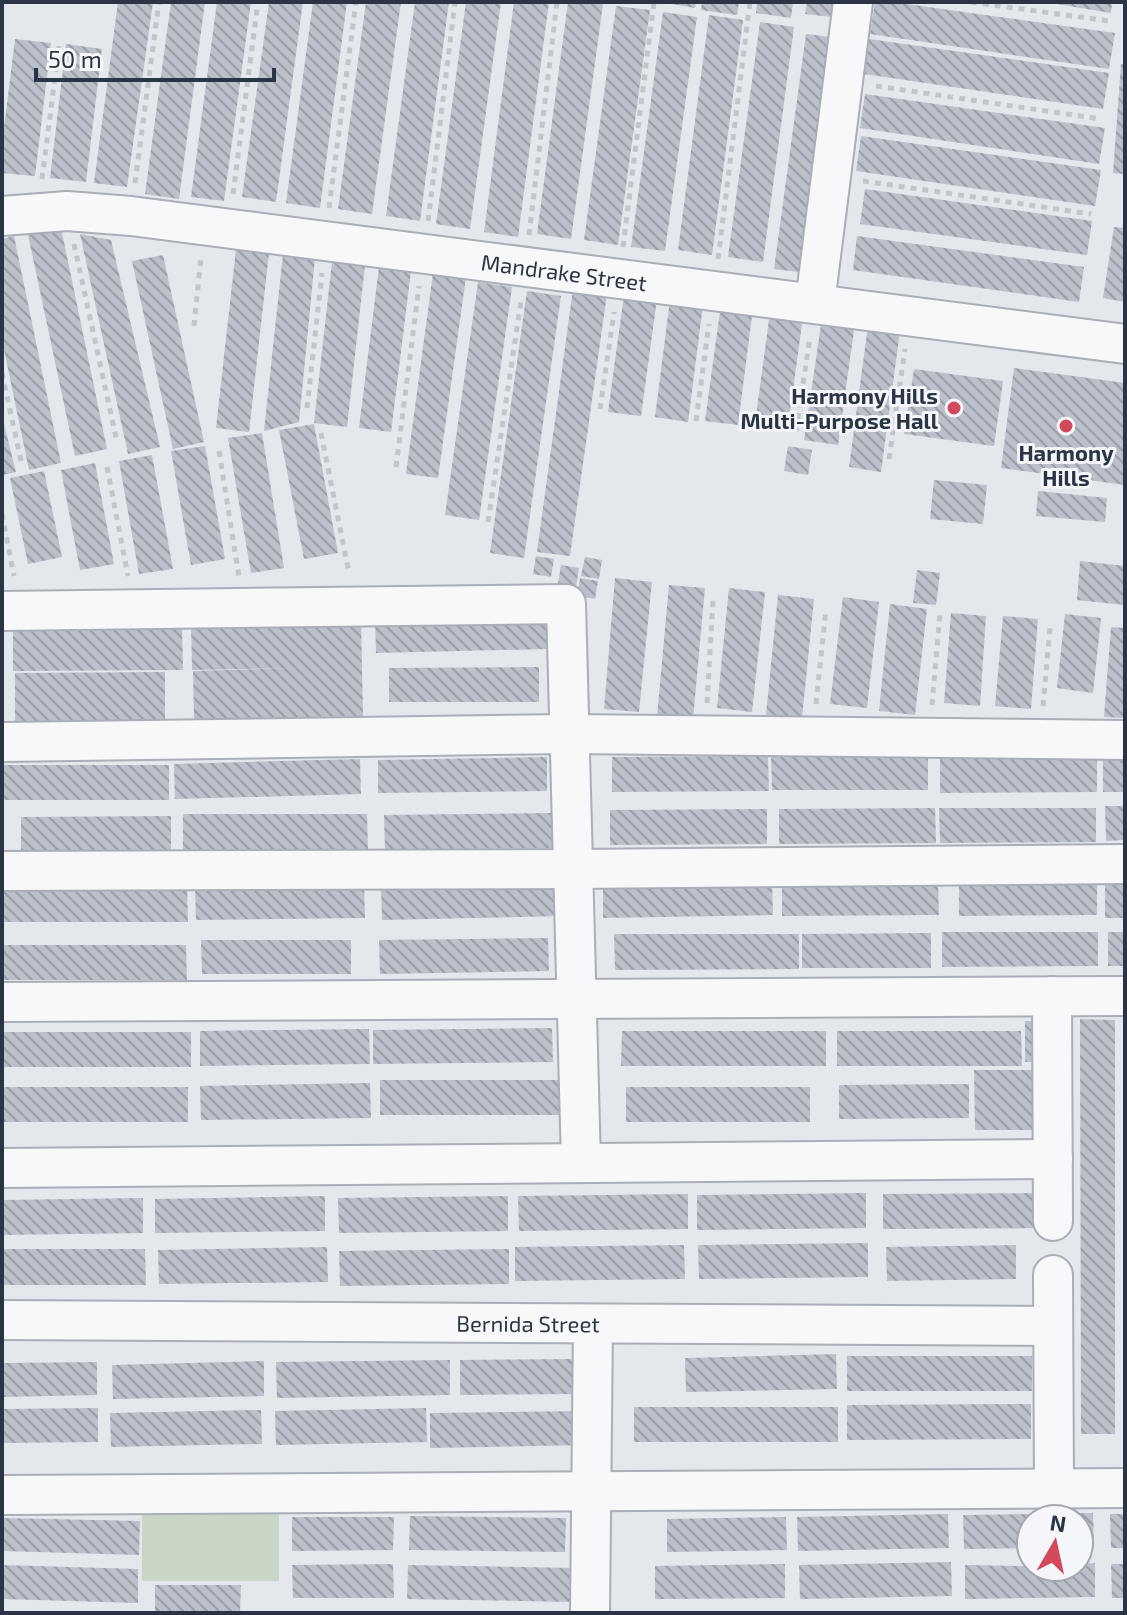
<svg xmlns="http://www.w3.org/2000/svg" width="1127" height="1615" viewBox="0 0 1127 1615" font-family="'Exo 2',sans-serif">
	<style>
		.green { fill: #c9d6c5 }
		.building { fill: url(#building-back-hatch) }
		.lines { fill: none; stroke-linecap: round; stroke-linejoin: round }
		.minor-casing { stroke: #a9aeb7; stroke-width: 42 }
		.path { stroke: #c2c5cb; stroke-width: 5; stroke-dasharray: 6 6; stroke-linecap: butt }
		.minor { stroke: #f7f8fa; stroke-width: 38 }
		.poi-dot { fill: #d1495b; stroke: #f4f6f9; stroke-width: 3 }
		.labels { text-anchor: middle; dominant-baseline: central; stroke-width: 6; stroke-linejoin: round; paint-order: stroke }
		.street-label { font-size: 22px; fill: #2b3445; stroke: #f4f6f9 }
		.poi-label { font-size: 22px; font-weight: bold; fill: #2b3445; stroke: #f4f6f9; text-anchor: end }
	</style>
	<defs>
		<pattern id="building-back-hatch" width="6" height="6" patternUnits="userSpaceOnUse" patternTransform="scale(2)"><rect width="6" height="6" fill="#bbc0ca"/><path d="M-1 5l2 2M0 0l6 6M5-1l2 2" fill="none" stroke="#989da6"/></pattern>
	</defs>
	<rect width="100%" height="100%" fill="#e4e7ec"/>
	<path class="green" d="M142,1508H279V1581H142Z"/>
	<path class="building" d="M118,2H153L127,187L94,183Z
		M171,2H205L179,199L145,194Z
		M217,2H251L224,201L191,197Z
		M269,2H303L276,202L242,197Z
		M313,2H347L320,208L286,203Z
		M366,2H401L372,214L338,209Z
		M415,2H449L420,221L386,216Z
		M466,2H501L470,229L436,224Z
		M514,2H549L518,237L484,232Z
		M568,2L603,4L571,239L537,234Z
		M660,2H696L695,8Z
		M702,2H739L737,15L701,10Z
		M757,2H793L791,18L756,13Z
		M807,2H843L841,18L805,14Z
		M875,2H892L1115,33L1109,69L870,34Z
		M1045,2H1112L1111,13Z
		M616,6L650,10L618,245L584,240Z
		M663,12L697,17L665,251L631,247Z
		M709,15L743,20L712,255L678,250Z
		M760,22L794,27L763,262L728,257Z
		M806,34L839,38L808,273L774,269Z
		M15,39L51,43L35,176L2,173V144Z
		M869,39L1109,73L1103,109L864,74Z
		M66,44L102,49L86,182L50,178Z
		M1121,64H1125V174L1113,173Z
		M865,94L1105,128L1099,164L860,128Z
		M861,136L1101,170L1095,206L856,171Z
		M865,189L1092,221L1087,255L860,224Z
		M60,223L107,449L75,456L27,230Z
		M1114,227L1125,228V302L1103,298Z
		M80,234L111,240L160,447L128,454Z
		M14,236L61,463L29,470L2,340V239Z
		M857,236L1084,267L1079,302L853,270Z
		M236,249L269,253L249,432L216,428Z
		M283,254L315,258L299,422L264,431Z
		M163,255L204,442L173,449L132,261Z
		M332,262L365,265L347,427L314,423Z
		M379,267L411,271L391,432L359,428Z
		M433,273L466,277L438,478L406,474Z
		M478,282L512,287L479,520L445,515Z
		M573,289L607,294L570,556L537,552Z
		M527,291L561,296L524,558L490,553Z
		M624,295L657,299L641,416L608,412Z
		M670,300L703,305L688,422L655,417Z
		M721,304L753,308L738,425L705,421Z
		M771,305L804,309L788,427L755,423Z
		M822,318L855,323L838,445L804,440Z
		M868,326L900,331L881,472L849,467Z
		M1014,368L1125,383V485L1001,468Z
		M914,369L1003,381L994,446L904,434Z
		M2,416L16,472L2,475Z
		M314,424L338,553L304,559L279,430Z
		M262,433L284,568L251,573L228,438Z
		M205,446L225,559L191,565L171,451Z
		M788,446L812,450L808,475L784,471Z
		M152,455L173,569L139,574L119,461Z
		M95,463L114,564L80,570L61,470Z
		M44,471L62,557L28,564L10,478Z
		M934,480L987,485L983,524L930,519Z
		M1038,491L1107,498L1105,522L1036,516Z
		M536,556L554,559L551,577L533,574Z
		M585,557L602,560L599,579L581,576Z
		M1080,561L1125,566V605L1077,600Z
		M561,565L579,568L576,587L558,584Z
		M917,570L940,573L936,605L913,603Z
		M580,578L598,581L595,599L577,596Z
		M615,578L652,582L639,712L604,709Z
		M669,585L705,588L693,719L657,716Z
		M729,588L765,592L752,712L717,708Z
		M778,595L814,599L802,718L766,715Z
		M843,597L879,602L867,708L830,704Z
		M890,604L927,609L915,715L879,711Z
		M951,613L986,616L980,706L944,703Z
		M545,614L547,649L376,653L375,618Z
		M1065,614L1101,618L1093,693L1057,688Z
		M1003,616L1038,619L1031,709L995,706Z
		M361,620L363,716L194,719L193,671L298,668L192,670L191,622Z
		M182,622L183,670L13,671V623Z
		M1111,627L1125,628V718L1104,717Z
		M539,667V702H389V668Z
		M165,672V724H15V673Z
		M928,755V790H772L771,756Z
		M768,756L769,791L612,792V757Z
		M547,757V791L378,793V760Z
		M1125,757V792H1103V758Z
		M940,758H1097V792L940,793Z
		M360,759L361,794L175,799L174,764Z
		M2,765H169V800H2Z
		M1105,806H1125V840L1106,841Z
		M935,808L936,843L779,844V809Z
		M939,808H1096V842L940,843Z
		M767,809V844L610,845V810Z
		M553,813L554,848L385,850L384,815Z
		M183,814H367L368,849L183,850Z
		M171,816V850L21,851V817Z
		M772,881L773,915L603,918V883Z
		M938,881L939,915L782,916V882Z
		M959,881H1097V915L959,916Z
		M562,882V916L382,920L381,886Z
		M1105,883H1125V918H1105Z
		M364,884L365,918L196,920L195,886Z
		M3,887H187L188,922H3Z
		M942,932H1098V966L942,967Z
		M1108,932H1125V966H1108Z
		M931,933V968H802V934Z
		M614,934H799V969L615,970Z
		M548,938L549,971L380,974L379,940Z
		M201,940H351V974H202Z
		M2,945H186L187,980H2Z
		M1080,1019L1115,1020V1434H1081Z
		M1025,1021H1041L1042,1062H1025Z
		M552,1028L553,1062L373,1064V1030Z
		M369,1029L370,1064L200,1066V1031Z
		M622,1031H826V1066H621Z
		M837,1031H1021L1022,1066H837Z
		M2,1032H191V1067H2Z
		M974,1070H1042V1130H975Z
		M380,1080H564L565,1115H380Z
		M370,1083L371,1118L201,1120L200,1086Z
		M969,1084V1118L839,1119V1085Z
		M2,1087H188V1122H2Z
		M626,1087H810V1122H626Z
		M866,1193V1228L697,1230V1195Z
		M1040,1193V1228L883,1229V1194Z
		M688,1194V1229L519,1231L518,1196Z
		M325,1196V1231L155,1233V1199Z
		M508,1196V1231L339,1233L338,1198Z
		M143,1198V1233L2,1235V1200Z
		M868,1243V1277L699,1279L698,1245Z
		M684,1245L685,1279L515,1281V1247Z
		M1016,1245V1279L887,1281L886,1247Z
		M327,1247L328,1282L159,1284L158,1250Z
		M2,1249H145L146,1285H2Z
		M509,1249V1284L340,1286L339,1251Z
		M836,1354L837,1389L686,1392L685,1358Z
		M847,1356H1032V1391H847Z
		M575,1359V1394L460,1395V1360Z
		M450,1360V1395L277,1398L276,1362Z
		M264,1361V1396L113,1399L112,1365Z
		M97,1362V1395L2,1397V1363Z
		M1031,1404V1439L847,1440V1405Z
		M634,1407H838V1442H634Z
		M98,1408V1442L2,1443V1409Z
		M426,1408L427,1442L276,1445L275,1411Z
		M261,1410L262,1444L111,1447L110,1413Z
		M581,1411L582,1445L430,1448V1413Z
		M1093,1513L1094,1547L1079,1548V1519H1031V1548L964,1549L963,1515Z
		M948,1514L949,1548L798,1551L797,1517Z
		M1110,1514H1125V1548H1111Z
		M410,1516L566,1518L565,1552L409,1550Z
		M292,1517H394L393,1550L292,1551Z
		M786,1517L787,1550L667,1552V1519Z
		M2,1518L140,1521L139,1555L2,1551Z
		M951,1562L952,1596L800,1599L799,1565Z
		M1095,1563V1597L965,1599V1565L1079,1567V1564Z
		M393,1564L394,1598H293L292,1565Z
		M785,1564V1598L655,1599V1566Z
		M1111,1564H1125V1598H1112Z
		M2,1565L138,1569V1603L2,1599Z
		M408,1565L575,1568L574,1602L407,1599Z
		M155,1585H241L240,1613L155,1612Z"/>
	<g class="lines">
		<defs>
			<g id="minor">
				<path id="s1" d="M2,216L67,211L131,216L1125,344"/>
				<path d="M815,303L853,2"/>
				<path d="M2,611L566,604L581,1163"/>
				<path d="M2,742L569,734L1125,740"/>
				<path d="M2,871L573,869L1125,864"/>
				<path d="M1052,996L1053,1221"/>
				<path d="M2,1002L1125,996"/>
				<path d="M2,1168L1053,1159"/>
				<path d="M1053,1275L1054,1489"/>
				<path id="s2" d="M2,1320L1053,1326"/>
				<path d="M2,1495L1125,1488"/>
				<path d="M590,1613L593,1324"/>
			</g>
		</defs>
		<use href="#minor" class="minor-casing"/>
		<path class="path" d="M971,2L1109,21
			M876,86L1101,119
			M42,179L59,46
			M863,181L1091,214
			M135,183L159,2
			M233,194L258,2
			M329,208L356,2
			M428,221L455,2
			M529,235L557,2
			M74,244L117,442
			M623,247L654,2
			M718,259L750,2
			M194,326L201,257
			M2,373L21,461
			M307,408L322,273
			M600,409L614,312
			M696,421L709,324
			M796,431L810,337
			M321,433L349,573
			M219,451L239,577
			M889,459L905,349
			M107,467L128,576
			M396,467L419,286
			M2,514L14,576
			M488,522L521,301
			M707,703L713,600
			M816,704L826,609
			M932,705L940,614
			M1043,706L1050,628"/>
		<use href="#minor" class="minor"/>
	</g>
	<g class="poi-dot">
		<circle cx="954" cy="408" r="8"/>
		<circle cx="1066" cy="426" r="8"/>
	</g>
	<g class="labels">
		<g class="street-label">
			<text stroke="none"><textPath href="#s1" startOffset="566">Mandrake Street</textPath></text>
			<text stroke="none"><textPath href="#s2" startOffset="526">Bernida Street</textPath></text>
		</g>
		<g class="poi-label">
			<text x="938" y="395">Harmony Hills<tspan x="938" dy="25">Multi-Purpose Hall</tspan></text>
			<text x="1066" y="452" text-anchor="middle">Harmony<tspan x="1066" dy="25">Hills</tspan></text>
		</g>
	</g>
	<rect width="1127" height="1615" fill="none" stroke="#2b3445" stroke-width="8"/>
	<g transform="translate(1055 1543) rotate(9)"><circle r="38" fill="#f4f6f9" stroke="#a4a8b1" stroke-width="2"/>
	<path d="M0-6L14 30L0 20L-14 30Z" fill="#d1495b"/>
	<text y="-12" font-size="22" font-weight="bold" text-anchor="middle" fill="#2b3445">N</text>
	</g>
	<path d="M36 68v12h238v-12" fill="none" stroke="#2b3445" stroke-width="4"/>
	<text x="48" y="68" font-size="24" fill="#2b3445" stroke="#f4f6f9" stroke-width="6" paint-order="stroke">50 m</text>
</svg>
